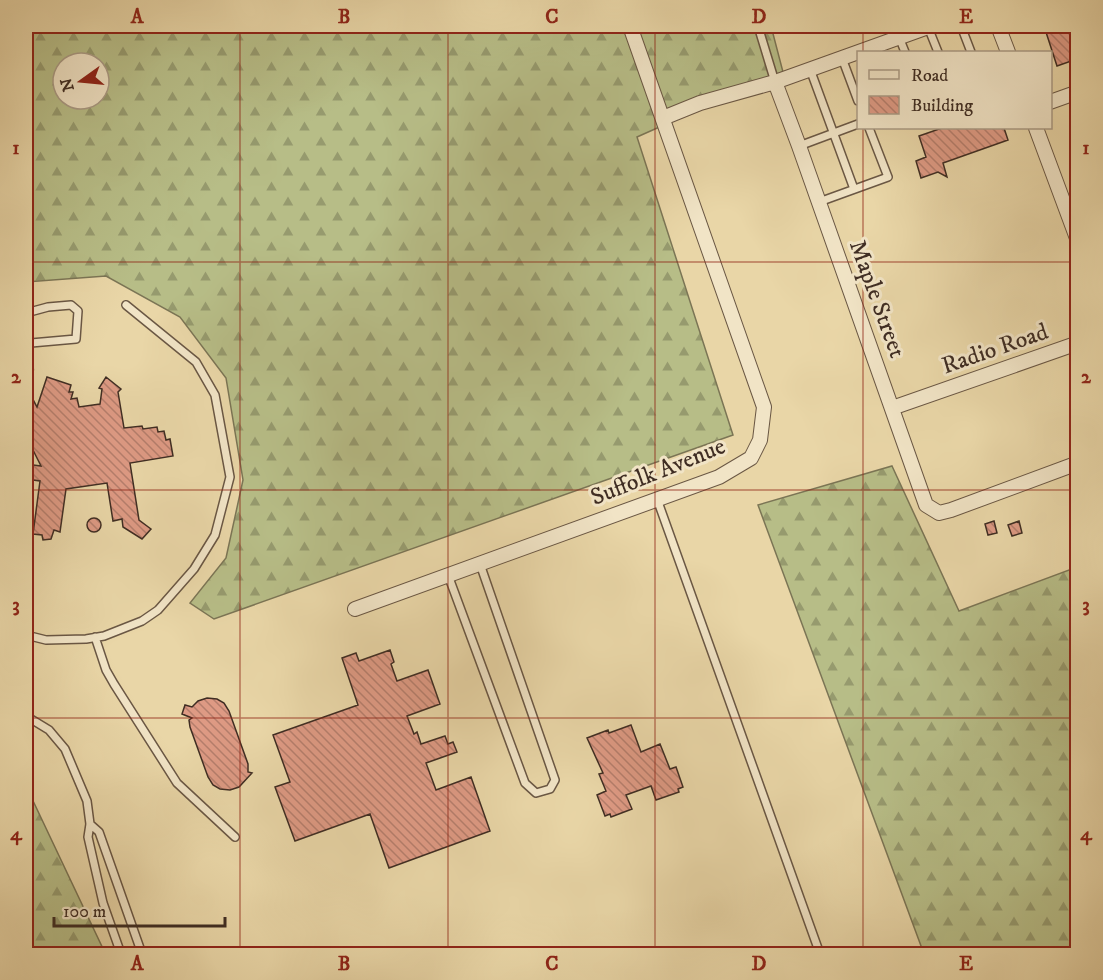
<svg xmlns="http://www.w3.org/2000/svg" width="1103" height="980" viewBox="0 0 1103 980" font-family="'IM FELL DW Pica',serif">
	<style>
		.forest { fill: url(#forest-firs); stroke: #7b7555; stroke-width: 1.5; fill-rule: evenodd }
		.building { fill: url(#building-back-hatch); stroke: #3f2d23; stroke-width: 1.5 }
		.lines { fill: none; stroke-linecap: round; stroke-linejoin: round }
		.service-casing { stroke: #6a5744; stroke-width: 10 }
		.minor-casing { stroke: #6a5744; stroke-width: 16 }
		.service { stroke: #f1e4c6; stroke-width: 7 }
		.minor { stroke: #f1e4c6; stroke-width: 14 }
		.grid { fill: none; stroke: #8f2418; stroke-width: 1.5; stroke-opacity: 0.55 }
		.labels { text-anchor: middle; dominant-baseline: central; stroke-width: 6; stroke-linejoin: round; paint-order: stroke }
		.street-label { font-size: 24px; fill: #3f2d23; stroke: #f1e4c6 }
		.neatline { fill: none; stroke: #8f2418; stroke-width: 2 }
		.grid-label { font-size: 20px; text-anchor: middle; font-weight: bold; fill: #8f2418 }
	</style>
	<defs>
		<pattern id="forest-firs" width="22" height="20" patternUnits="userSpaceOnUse" patternTransform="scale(1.5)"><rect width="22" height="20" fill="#b7bd87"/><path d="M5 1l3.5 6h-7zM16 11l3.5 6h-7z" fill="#969a6e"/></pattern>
		<pattern id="building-back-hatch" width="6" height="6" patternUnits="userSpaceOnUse" patternTransform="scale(1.5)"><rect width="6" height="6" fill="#de9a84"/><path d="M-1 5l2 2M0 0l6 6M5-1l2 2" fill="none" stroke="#b57e6c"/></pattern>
	</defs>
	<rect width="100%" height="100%" fill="#e9d6a7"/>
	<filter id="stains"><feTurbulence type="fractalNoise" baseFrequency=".00333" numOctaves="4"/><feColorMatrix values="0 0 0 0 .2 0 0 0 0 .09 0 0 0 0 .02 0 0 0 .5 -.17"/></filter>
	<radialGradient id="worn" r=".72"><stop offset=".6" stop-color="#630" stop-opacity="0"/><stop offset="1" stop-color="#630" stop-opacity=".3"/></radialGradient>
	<path class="forest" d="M26,26H771L783,72L637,137L733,435L214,619L190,603L226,558L243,480L226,378L180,317L106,276L26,282ZM63,63H99V99H63Z
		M892,466L959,611L1077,567V954H924L758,505Z
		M26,786L105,953L103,954H26Z"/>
	<path class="building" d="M1044,26H1077V59L1057,66Z
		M942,128H1004L1008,140L943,163L947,177L938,172L921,178L916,161L926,157L919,136Z
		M47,377L71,385L69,392H73L71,399L77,398L79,407L100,404L102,389L99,388L106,377L121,389L118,392L124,428L142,426L143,429L157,427L158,432L164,431L166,440L170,439L173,456L130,463L139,520L151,529L142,539L123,527L122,519L113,521L107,483L66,489L60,532L54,530L51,539L43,540L42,535L33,534L40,481L26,479V464L41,466L26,436V386L37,407Z
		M87 525a7 7 0 1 1 14 0a7 7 0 1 1-14 0Z
		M994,521L997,533L988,535L985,524Z
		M1019,521L1022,533L1012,536L1008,525Z
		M390,650L394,662L391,664L397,681L428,670L440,704L407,716L414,734L417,732L421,744L445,736L448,744L453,742L457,752L426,763L436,790L471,777L490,831L389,868L370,814L295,841L275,787L290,782L273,735L358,705L342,658L356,653L359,661Z
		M207,698L217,699L224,703L229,711L248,764V772L252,773L239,787L230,790L220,789L213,785L208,777L190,727L189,720L192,718L182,714L185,705L192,707L198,701Z
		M631,725L641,752L660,744L670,769L676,767L683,787L678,789L679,792L656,800L651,786L626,795L632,809L611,817L610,814L605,816L597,795L606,791L599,774L603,773L587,738L608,730L609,733Z"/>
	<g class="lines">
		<defs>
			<path id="service" d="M758,26L775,82
				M961,26L971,52
				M928,27L938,52
				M899,37L905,52
				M842,58L858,101
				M810,69L854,189
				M799,146L858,124
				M819,202L888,177L869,128
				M26,313L48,307L71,305L78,311L76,339L31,343L26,346
				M26,358C28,365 32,370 26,377
				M657,499L820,954
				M448,575L525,783L536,793L550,789L555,780L480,564
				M26,635L46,640L86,639L104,636L142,621L158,610L194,569L215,535L230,477L215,395L196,362L126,305
				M95,637L106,670L114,684L177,783L235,837
				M26,716L49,730L65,749L87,801L90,824L88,837L103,903L121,954
				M90,824L99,832L142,954"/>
			<path id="minor" d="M998,26L1008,52
				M775,82L799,146L926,505L939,513L951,510L1078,463
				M1050,102L1078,92
				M663,118L700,103L775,82L931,26
				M1036,128L1078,241
				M892,408L1078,343
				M355,609L719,477L751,458L760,440L764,407L630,26"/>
		</defs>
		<use href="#service" class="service-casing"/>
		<use href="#minor" class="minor-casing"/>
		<use href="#service" class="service"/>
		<use href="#minor" class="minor"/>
	</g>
	<path class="grid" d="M240,26V954M448,26V954M655,26V954M863,26V52M863,128V954M26,262H1078M26,490H1078M26,718H1078"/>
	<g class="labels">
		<g class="street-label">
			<text transform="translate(877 299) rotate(70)">Maple Street</text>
			<text transform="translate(995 349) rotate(-19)">Radio Road</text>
			<text transform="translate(658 472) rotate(-22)">Suffolk Avenue</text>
		</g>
	</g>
	<rect width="1103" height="980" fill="none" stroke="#e9d6a7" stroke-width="66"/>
	<rect x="857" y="51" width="195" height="78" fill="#f1e4c6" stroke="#aa9b85" stroke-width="1.5"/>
	<rect x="869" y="70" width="30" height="9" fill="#f1e4c6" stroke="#aa9b85" stroke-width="1.5"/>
	<text x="911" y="81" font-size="18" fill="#3f2d23">Road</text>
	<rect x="869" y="96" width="30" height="18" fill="url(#building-back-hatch)" stroke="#aa9b85" stroke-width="1.5"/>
	<text x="911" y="111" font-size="18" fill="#3f2d23">Building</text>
	<g transform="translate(81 81) rotate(255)"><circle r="28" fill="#f1e4c6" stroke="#aa9b85" stroke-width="1.5"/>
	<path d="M0-4.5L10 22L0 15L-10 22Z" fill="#8f2418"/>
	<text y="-9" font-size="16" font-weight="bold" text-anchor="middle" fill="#3f2d23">N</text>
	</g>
	<path d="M54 917v9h171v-9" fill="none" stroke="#3f2d23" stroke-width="3"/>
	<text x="63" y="917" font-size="18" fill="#3f2d23" stroke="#f1e4c6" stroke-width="4.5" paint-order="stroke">100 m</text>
	<rect x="33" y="33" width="1037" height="914" class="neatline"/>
	<g class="grid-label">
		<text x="137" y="23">A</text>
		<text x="344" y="23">B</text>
		<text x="552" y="23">C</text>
		<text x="759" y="23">D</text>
		<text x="966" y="23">E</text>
		<text x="16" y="154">1</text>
		<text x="1086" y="154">1</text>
		<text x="16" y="383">2</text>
		<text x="1086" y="383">2</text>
		<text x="16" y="611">3</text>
		<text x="1086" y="611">3</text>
		<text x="16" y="840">4</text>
		<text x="1086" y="840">4</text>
		<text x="137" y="970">A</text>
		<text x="344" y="970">B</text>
		<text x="552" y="970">C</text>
		<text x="759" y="970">D</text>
		<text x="966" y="970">E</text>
	</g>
	<rect width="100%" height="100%" filter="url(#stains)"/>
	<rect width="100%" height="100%" fill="url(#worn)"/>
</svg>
